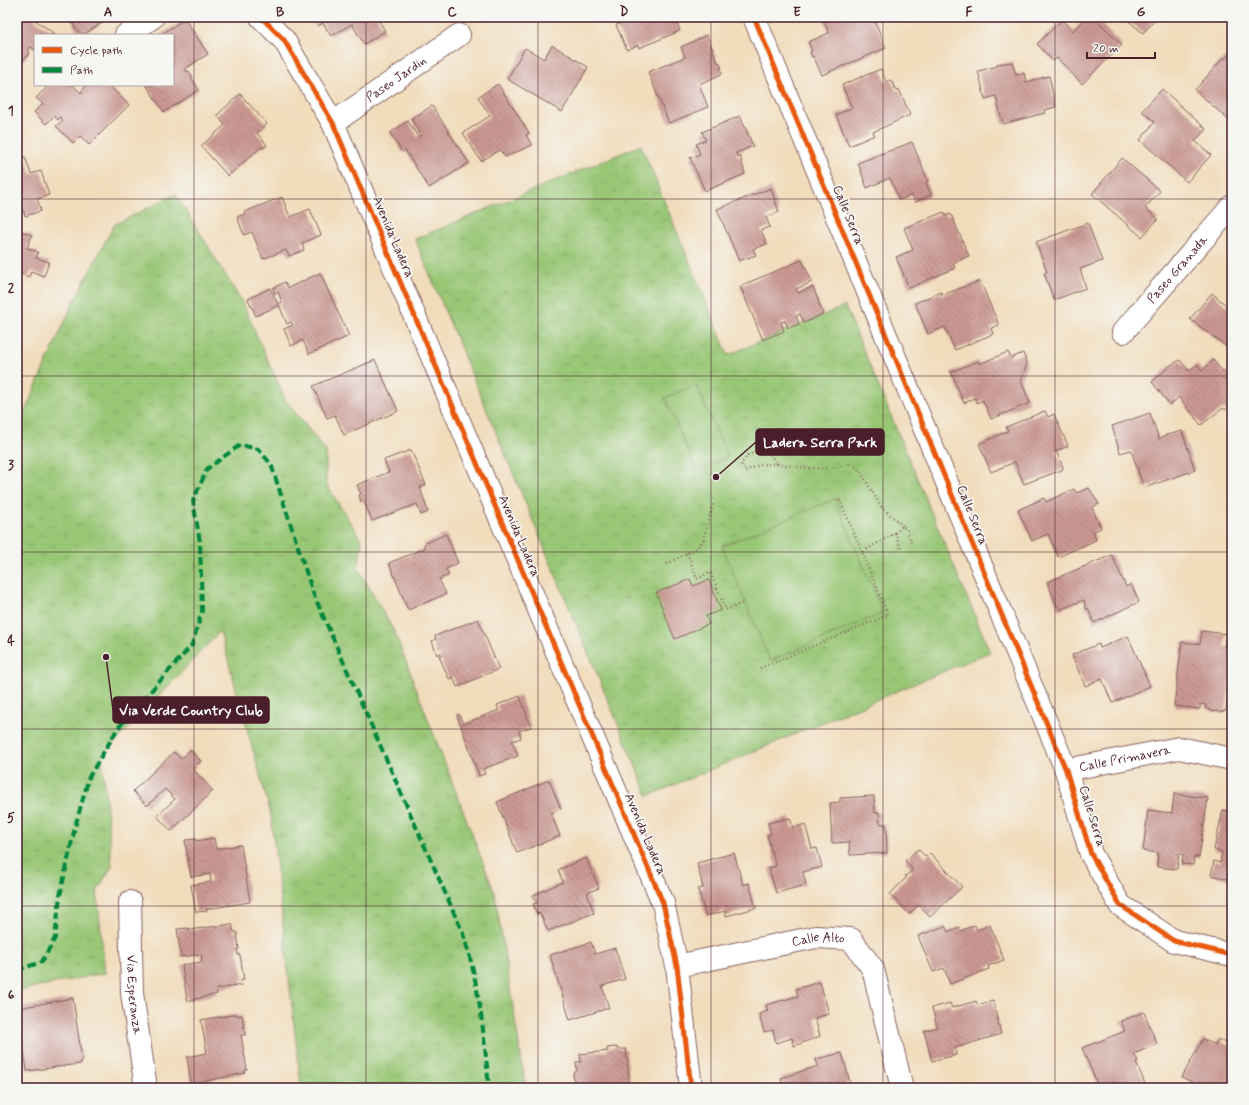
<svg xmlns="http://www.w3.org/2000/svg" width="1249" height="1105" viewBox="0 0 1249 1105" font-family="Mynerve,sans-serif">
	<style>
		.grass { fill: url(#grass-tufts); stroke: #727350 }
		.park { fill: url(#park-crowns); stroke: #727350 }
		.pitch { fill: #99c776; stroke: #727350 }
		.building { fill: url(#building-back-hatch) }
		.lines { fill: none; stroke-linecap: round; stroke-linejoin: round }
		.minor-casing { stroke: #84615d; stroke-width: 24 }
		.path { stroke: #84615d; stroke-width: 2.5; stroke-dasharray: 1 3; stroke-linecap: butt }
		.minor { stroke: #fff; stroke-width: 22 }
		.quiet { stroke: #00873e; stroke-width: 4; stroke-dasharray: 8 4; stroke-linecap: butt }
		.cycleway-casing { stroke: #f6f6f2; stroke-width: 8 }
		.cycleway { stroke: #e8590c; stroke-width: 5 }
		.grid { fill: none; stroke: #4a1f2b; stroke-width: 1; stroke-opacity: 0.55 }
		.labels { text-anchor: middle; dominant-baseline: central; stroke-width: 3.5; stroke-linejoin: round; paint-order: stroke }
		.street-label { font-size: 13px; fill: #4a1f2b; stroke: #f6f6f2 }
		.leader { fill: none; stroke: #4a1f2b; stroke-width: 1.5 }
		.callout-dot { fill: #4a1f2b; stroke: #f6f6f2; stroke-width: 1.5 }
		.callout { fill: #4a1f2b; stroke: #4a1f2b; stroke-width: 1.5 }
		.callout-label { font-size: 14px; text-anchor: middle; font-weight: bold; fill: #fff }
		.neatline { fill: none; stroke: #4a1f2b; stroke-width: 1.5 }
		.grid-label { font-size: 13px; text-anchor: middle; font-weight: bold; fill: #4a1f2b }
	</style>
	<defs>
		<pattern id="grass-tufts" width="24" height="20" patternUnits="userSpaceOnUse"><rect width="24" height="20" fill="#99c776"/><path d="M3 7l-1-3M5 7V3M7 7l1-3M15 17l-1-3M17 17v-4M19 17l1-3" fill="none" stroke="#85aa66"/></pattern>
		<pattern id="park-crowns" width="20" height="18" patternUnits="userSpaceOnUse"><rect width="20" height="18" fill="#99c776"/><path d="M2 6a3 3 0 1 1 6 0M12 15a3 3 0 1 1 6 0" fill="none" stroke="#85aa66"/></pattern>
		<pattern id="building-back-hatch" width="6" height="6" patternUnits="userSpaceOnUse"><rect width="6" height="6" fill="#cb9993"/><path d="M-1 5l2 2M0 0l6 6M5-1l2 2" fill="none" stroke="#a77c78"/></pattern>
	</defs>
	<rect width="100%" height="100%" fill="#f6f6f2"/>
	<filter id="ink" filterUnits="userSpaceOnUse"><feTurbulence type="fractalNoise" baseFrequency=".025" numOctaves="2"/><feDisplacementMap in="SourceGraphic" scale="8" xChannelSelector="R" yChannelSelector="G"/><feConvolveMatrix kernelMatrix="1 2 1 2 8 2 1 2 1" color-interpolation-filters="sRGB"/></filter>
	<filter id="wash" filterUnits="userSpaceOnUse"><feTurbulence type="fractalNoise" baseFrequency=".012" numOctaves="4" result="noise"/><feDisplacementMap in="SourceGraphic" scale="16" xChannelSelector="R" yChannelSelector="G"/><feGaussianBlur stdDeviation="0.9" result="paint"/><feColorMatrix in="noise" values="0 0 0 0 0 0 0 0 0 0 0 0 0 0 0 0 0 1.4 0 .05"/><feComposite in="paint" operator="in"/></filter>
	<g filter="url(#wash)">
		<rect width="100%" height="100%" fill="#f1dcbb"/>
		<path class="grass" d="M176,194L242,302L286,401L326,451V484L362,541L358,568L395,633L495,894L526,1088H301L271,815L220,631L102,756L112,866L97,891L105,973L17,991V429L72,305L114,225Z"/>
		<path class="park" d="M641,145L728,355L845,306L990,652L648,796L415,239Z"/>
		<path class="pitch" d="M696,385L728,457L697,471L665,398Z
			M835,499L883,613L770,661L722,546Z"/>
		<g id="blocks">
			<path class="building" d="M17,17H31L56,35H35V50L31,47L28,50L30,52L23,61L21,60L17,65Z
				M70,17H111L83,35L75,28Z
				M313,17H377L385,31L364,44L352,24L331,36L323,23L318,26Z
				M616,17H675L680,31L639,48L638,45L627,50L616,25L619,24Z
				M822,17H873L886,48L822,75L813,56L812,57L810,52L812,51L808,42L829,33Z
				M1087,17H1094L1122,45L1082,84L1057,58L1053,61L1037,44L1062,20L1073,31Z
				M1124,17H1158L1143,33Z
				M185,19L208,54L185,69L187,72L189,71L192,76L191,77L199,90L164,112L146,85H173V35H160Z
				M707,35L718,63L719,62L722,68H720L722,74L699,84L708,107L669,123L648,72L685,57L681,47Z
				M552,45L588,67L562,112L507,79L525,48L544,59Z
				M1232,51V123L1195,90L1223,58L1225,59Z
				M1012,62L1016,75L1024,73L1026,82L1049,76L1056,107L1044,110L1045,113L1003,124L996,96L985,99L978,71L998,66L997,64Z
				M881,69L886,82L891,80L896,91L899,89L910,115L873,132L875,135L849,146L836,115L852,108L842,85Z
				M498,84L529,133L526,135L532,145L505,157L500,150L481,161L463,133L490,116L478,97Z
				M49,85H73L81,93L86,85H108L129,105L89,145L80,136L73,143L56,126L63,120L60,117L58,120L54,116L46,124L34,112L43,104L36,98Z
				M1162,89L1206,129L1195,141L1211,155L1187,182L1140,140L1155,122L1142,111Z
				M240,94L267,124L257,133L267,145L263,148L261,147L228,176L201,146L225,125L217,115Z
				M432,106L469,163L429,188L405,150L402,152L390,133L408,121L418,137L421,135L411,119Z
				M740,116L753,146L736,153L738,157L740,156L745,174L705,191L690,158L700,154L696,144L706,140L702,132Z
				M912,142L928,181L926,182L931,195L915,202L912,195L899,200L890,178L867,188L858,163Z
				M25,157L31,174L41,171L49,195L37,199L41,211L25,216L23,210L17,212V160Z
				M1122,158L1160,191L1145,208L1158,219L1142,237L1092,194Z
				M771,188L779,212L766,217L770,227L761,230L767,244L753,249L756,255L739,261L717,209Z
				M282,197L290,217L310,209L321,235L302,243L304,250L289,256L286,250L263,259L252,232L244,235L237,217L245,214L244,212Z
				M944,212L946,216L951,214L969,256L953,263L955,268L909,288L896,257L913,250L904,228Z
				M1088,223L1102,261L1080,269L1086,288L1054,300L1044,273L1047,272L1036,242Z
				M17,230L32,235L27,248L38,252L36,258L49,262L44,276L31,271L29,277L18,273L17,276Z
				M802,260L812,282L796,289L798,293L813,287L823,314L804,323L800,314L796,316L799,324L788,328L785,321L781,322L784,331L763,340L740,286Z
				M320,273L349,336L309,354L303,340L291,346L284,329L293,325L291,322L287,324L279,305L256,316L248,299L270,288L278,304L282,302L278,292L275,294L273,288L285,282L288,288Z
				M980,281L999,325L991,328L993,334L955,350L945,327L928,334L915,303L941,292L942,295Z
				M1212,293L1228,307L1232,299V351L1190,319Z
				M1008,352L1011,358L1023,353L1027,363L1021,381L1030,403L991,419L983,400L977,403L975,398L964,403L951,372L978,361L979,364Z
				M375,360L398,411L344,435L335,415L327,418L313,386Z
				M1180,360L1189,371L1197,364L1202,371L1213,360L1224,373L1229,369L1232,373V404L1225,410L1223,408L1201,425L1179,397L1170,405L1152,382L1171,365Z
				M1045,411L1048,417L1054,414L1068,446L1056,451L1063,467L1062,470L1024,484L1015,462L991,472L979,444L1008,431L1006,427Z
				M1150,413L1159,439L1168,434V435L1182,431L1195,470L1144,488L1131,450L1120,453L1112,426Z
				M411,450L426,485L420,487L428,512L421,515L417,504L372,521L364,501L361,502L359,495L361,494L357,485L389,472L384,460Z
				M1089,488L1099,504L1092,507L1101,528L1093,532L1096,540L1058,557L1048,534L1032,541L1018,510L1044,498L1046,502L1074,489L1076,493Z
				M446,534L458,563L446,569L449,575L439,579L446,594L408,610L389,563L425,548L424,544Z
				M1112,555L1126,587L1131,584L1139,602L1094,623L1088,608L1086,609L1084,600L1059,610L1047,582Z
				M690,579L693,586L709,580L721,610L706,616L709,624L675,639L656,593Z
				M478,619L499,669L457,687L453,677L449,679L439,656L442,655L441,653L437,655L432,641L436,639L435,636Z
				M1202,631L1226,634L1224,647L1232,648V667L1226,710L1221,712L1212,711L1205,708L1206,705L1200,704V709L1174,706L1182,642L1200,644Z
				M1128,636L1150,686L1112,703L1102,679L1085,686L1072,655L1099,644L1100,648Z
				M520,696L531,727L519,731L521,738L512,741L518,756L483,769L485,774L479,776L457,715L459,714L463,724L499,710L497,705Z
				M190,750L201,761L193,769L213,791L171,831L157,816L175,799L165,789L147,806L133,791L174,752L181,759Z
				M549,780L561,809L551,813L560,836L517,853L497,802Z
				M1174,794L1208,798L1199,857H1194L1193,865L1182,864L1183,854H1179L1177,869L1157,867L1158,853L1143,851L1148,810L1172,813Z
				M874,796L875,813L879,812L880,824H886L887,853L850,855L849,842L832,843L830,803L840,802V798Z
				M1223,810L1232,812L1231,880L1211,875L1214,861L1220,863L1222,852L1214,850Z
				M790,818L793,828L805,824L812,849L817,848L822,867L803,872L806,885L776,893L769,868L776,866L767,835L771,834L768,823Z
				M214,838L216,849L241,845L250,902L206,909L207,911L196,912L191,885L211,882L210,874L191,877L185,840L196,839V841Z
				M918,849L926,857L930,853L962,887L930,917L919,905L909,914L890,894L907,877L905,876L911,872L912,869L905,861Z
				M734,853L743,885L749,883L756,908L726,916L725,911L706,916L698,889L703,888L697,863Z
				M586,858L599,888L587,893L594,913L548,931L540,913L537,914L533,904L537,903L533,895L563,882L558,870Z
				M232,924L234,932H237L239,949H237L238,955H240L244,980H241L242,985L216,989L217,994L187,1001L182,965L202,962L201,954L181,957L177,929L189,928V930Z
				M975,925L977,930L990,925L1004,960L988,966L989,969L950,984L944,968L933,972L918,936L945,926L948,932L959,927L960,931Z
				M591,942L595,954L615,948L625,979L602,986L609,1008L570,1020L550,955Z
				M820,982L829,1014L815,1018L820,1036L794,1046L792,1038L776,1043L773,1030L764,1032L759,1014L768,1011L766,1005L798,996L796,989Z
				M73,998L82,1060L80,1064L27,1071L19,1016H20L19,1008Z
				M976,1001L977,1005L993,1001L1001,1034L955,1048L956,1055L932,1061L924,1031L937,1027L932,1008L950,1003L952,1008Z
				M1144,1012L1157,1044L1134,1054L1138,1061L1136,1062L1145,1084L1137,1088H1117L1115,1082L1099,1088L1082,1048L1125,1031L1121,1021Z
				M237,1014L238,1016L242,1015L245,1035H241L247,1070L244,1071L245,1073L191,1084L187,1057L207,1053L201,1020Z
				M1203,1039L1215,1045L1218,1039L1232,1047V1088H1195L1197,1085L1182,1077Z
				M617,1047V1049H626L630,1088H575L573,1075L577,1070L576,1062H581L580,1054L608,1051L607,1048Z
				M842,1053L850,1083L837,1088H780L783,1087L781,1078L818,1066L816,1059Z"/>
		</g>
	</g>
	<g filter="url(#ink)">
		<use href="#blocks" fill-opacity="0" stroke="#84615d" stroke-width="1"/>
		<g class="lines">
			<defs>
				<g id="minor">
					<path d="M261,17L284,40L333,123L663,903L677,966L691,1088"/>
					<path d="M754,17L1066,770L1091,854L1120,905L1174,941L1232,955"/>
					<path d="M126,35L153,17"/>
					<path id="s1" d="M333,123L459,35"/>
					<path id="s2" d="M1123,332L1232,206"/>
					<path id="s3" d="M1066,770L1179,748L1232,759"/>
					<path id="s4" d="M130,902L132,993L146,1088"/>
					<path id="s5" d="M677,966L816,937L851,939L873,969L902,1088"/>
				</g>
			</defs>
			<use href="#minor" class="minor-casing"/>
			<path class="path" d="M777,464H762L745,471L741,464L748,455L766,448L777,464C803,468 826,472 852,463L860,471L882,508L903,526
				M838,496L862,552
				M895,533L903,526L907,530L912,545
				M687,553L697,579L710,572L726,610L745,602
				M667,564L698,547L703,541L713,504
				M760,668L888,615L862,552L895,533L901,549"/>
			<use href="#minor" class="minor"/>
			<path class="quiet" d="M17,970L42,962L55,938L60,896L75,827L89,777L118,728L192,645L202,611L200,542L193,501L207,469L240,445L258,449L271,464L313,593L462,931C479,980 484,1035 489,1088"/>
			<defs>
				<path id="cycleway" d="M261,17L284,40L333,123L663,903L677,966L691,1088
					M754,17L1066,770L1091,854L1120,905L1174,941L1232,955"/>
			</defs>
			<use href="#cycleway" class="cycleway-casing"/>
			<use href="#cycleway" class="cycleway"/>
		</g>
	</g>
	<path class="grid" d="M194,17V1088M366,17V1088M538,17V1088M711,17V1088M883,17V1088M1055,17V1088M17,199H1232M17,376H1232M17,552H1232M17,729H1232M17,906H1232"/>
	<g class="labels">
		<g class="street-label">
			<text stroke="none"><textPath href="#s1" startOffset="77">Paseo Jardin</textPath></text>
			<text transform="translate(848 215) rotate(68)">Calle Serra</text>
			<text transform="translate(393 237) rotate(67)">Avenida Ladera</text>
			<text stroke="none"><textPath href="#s2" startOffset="83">Paseo Granada</textPath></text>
			<text transform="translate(972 515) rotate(68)">Calle Serra</text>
			<text transform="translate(519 536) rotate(67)">Avenida Ladera</text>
			<text stroke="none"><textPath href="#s3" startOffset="60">Calle Primavera</textPath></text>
			<text transform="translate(1092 816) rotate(73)">Calle Serra</text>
			<text transform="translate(645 834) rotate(67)">Avenida Ladera</text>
			<text stroke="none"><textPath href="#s5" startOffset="144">Calle Alto</textPath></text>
			<text stroke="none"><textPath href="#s4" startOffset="93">Via Esperanza</textPath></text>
		</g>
	</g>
	<path class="leader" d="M716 477L756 442M106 657L113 710"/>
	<g class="callout-dot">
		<circle cx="716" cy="477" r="4"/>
		<circle cx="106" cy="657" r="4"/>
	</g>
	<g class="callout">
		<rect x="756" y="429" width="128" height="26" rx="4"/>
		<rect x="113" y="697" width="156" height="26" rx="4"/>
	</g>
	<g class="callout-label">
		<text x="820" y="447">Ladera Serra Park</text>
		<text x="191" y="715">Via Verde Country Club</text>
	</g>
	<rect width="1249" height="1105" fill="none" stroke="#f6f6f2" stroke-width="44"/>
	<rect x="34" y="34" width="140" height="52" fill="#f6f6f2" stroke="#b1a0a2"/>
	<rect x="42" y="47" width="20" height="6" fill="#e8590c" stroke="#b1a0a2"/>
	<text x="70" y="54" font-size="12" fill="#4a1f2b">Cycle path</text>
	<rect x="42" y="67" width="20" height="6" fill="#00873e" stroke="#b1a0a2"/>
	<text x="70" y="74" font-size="12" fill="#4a1f2b">Path</text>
	<path d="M1087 52v6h68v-6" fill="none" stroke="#4a1f2b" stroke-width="2"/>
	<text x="1093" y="52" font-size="12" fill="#4a1f2b" stroke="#f6f6f2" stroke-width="3" paint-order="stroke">20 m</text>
	<rect x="22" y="22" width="1205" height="1061" class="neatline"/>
	<g class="grid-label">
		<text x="108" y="16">A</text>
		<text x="280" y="16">B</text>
		<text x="452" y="16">C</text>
		<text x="624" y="16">D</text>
		<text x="797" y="16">E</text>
		<text x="969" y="16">F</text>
		<text x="1141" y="16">G</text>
		<text x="11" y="115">1</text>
		<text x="11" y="292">2</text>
		<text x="11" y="469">3</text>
		<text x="11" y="645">4</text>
		<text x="11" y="822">5</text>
		<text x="11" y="999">6</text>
	</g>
</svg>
